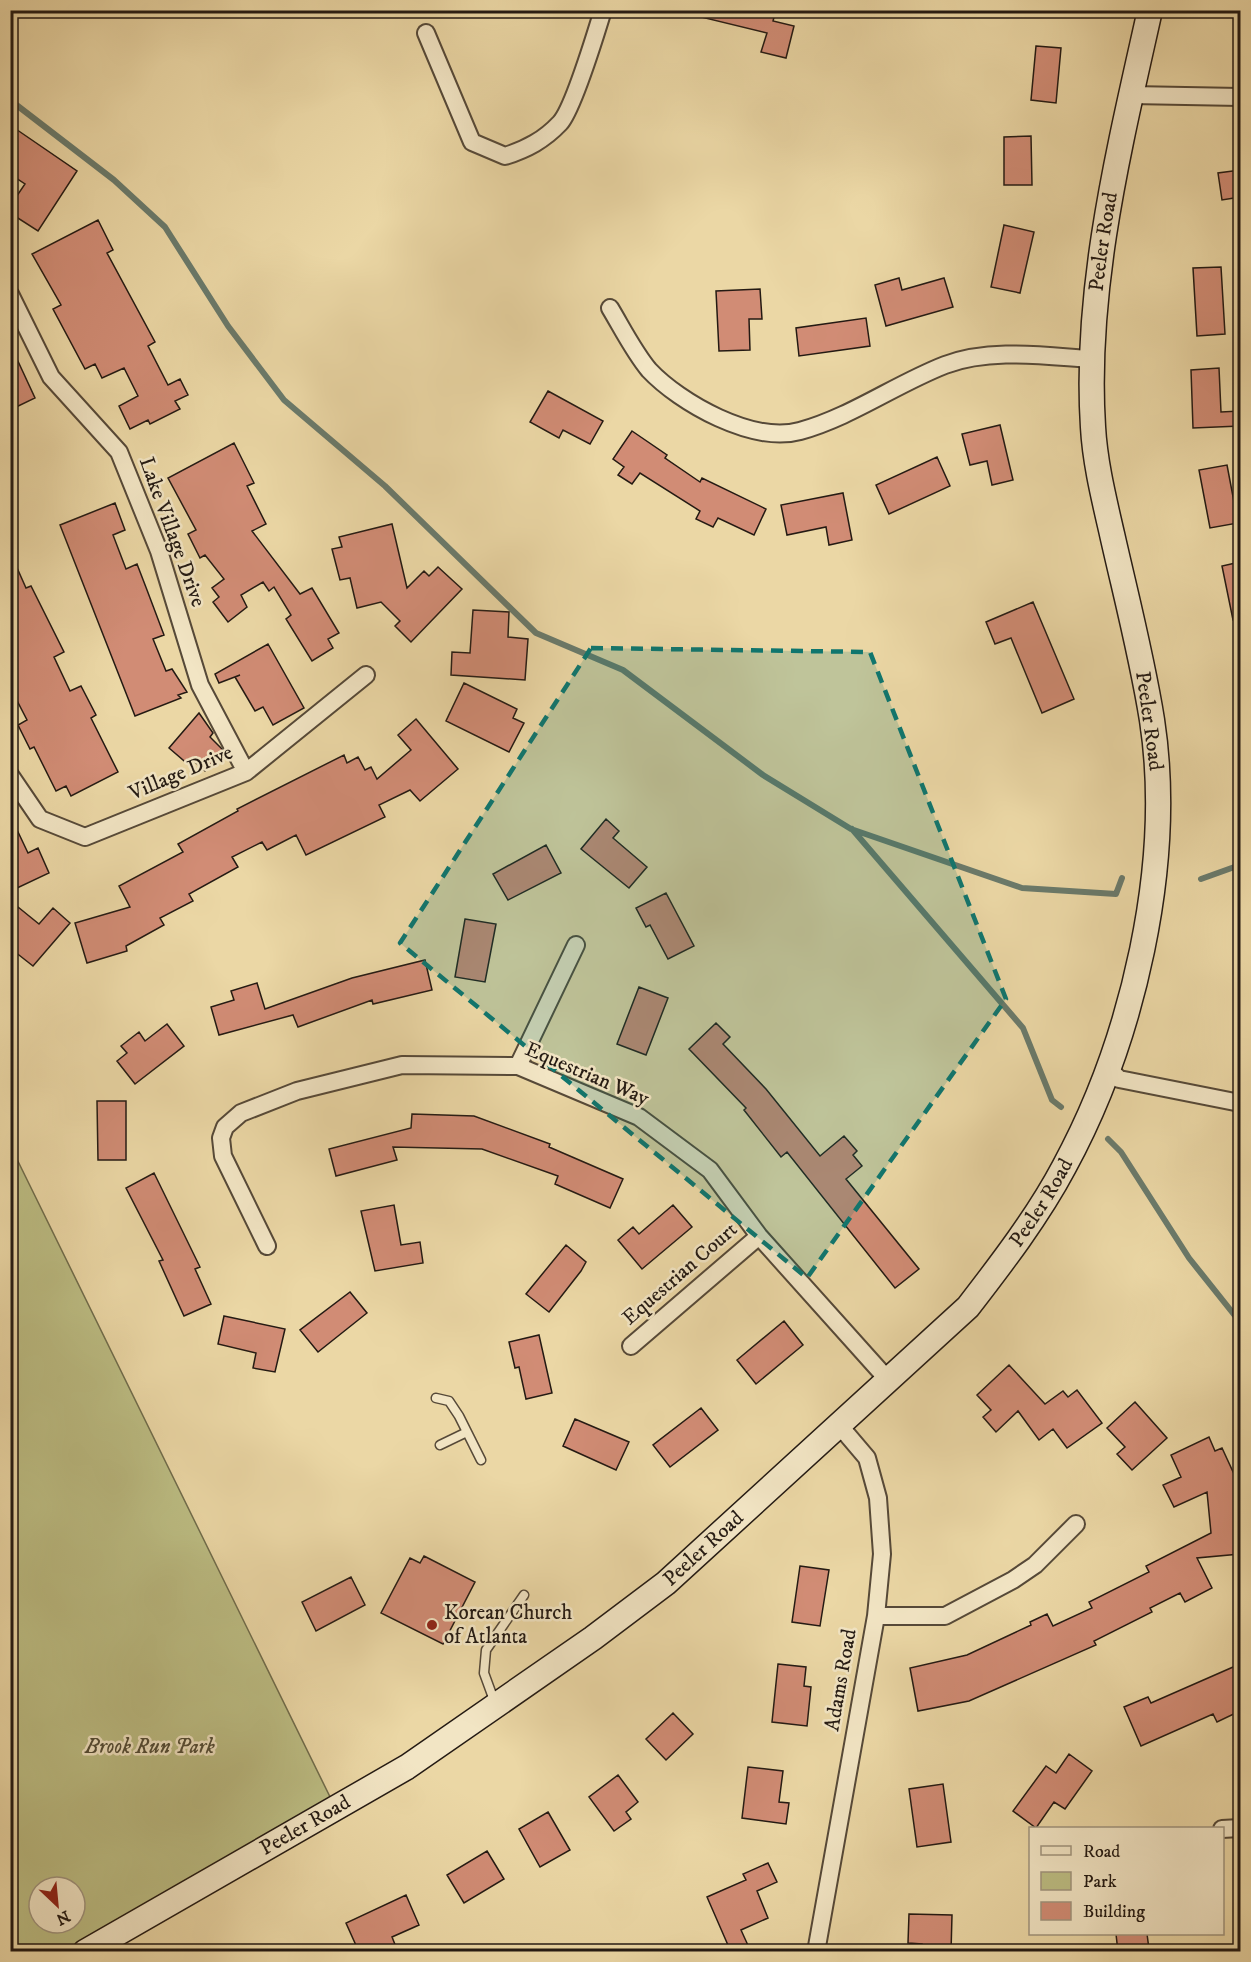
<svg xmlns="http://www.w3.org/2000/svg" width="1251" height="1962" viewBox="0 0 1251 1962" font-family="'IM FELL DW Pica',serif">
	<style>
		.green { fill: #bcbd83; stroke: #706c4b; stroke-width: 1.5; fill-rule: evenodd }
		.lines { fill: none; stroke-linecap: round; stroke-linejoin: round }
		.stream { stroke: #6a7a6b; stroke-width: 6 }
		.building { fill: #d18c75; stroke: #241a13; stroke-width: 1.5 }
		.lane-casing { stroke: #564938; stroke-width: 11 }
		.street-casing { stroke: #564938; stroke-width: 20 }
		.secondary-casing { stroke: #241a13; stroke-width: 27 }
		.lane { stroke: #f2e5c4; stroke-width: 8 }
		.street { stroke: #f2e5c4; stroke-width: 16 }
		.secondary { stroke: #f2e5c4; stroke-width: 24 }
		.marked { fill: #0f766e; fill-opacity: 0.2; stroke: #0f766e; stroke-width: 4.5; stroke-dasharray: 12 8; stroke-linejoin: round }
		.poi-dot { fill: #8f2418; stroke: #f2e5c4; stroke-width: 2 }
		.labels { text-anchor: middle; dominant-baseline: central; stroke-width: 5; stroke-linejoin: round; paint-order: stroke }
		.street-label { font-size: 21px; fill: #241a13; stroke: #f2e5c4 }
		.poi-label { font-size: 21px; fill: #241a13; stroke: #f2e5c4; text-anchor: start }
		.park-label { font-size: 21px; font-style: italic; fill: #524b35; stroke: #f2e5c4 }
	</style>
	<rect width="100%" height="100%" fill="#ebd7a5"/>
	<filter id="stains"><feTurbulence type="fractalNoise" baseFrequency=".00333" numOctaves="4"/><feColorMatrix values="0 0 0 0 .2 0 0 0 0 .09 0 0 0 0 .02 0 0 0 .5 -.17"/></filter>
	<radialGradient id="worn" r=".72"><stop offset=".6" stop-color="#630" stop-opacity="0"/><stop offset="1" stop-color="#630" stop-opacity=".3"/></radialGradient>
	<path class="green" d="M10,1145L334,1805L75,1951H11ZM39,1887H75V1923H39Z"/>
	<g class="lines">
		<path class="stream" d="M10,100L114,180L165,227L228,326L284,400L385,486L536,633L623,670L763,775L851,829L1022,888L1116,894L1122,878
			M852,829L1023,1028L1052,1100L1061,1107
			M1201,879L1240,865
			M1108,1139L1121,1152L1189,1258L1240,1322"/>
	</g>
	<path class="building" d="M701,10H776L773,21L794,26L786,58L761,52L767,33L701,17Z
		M1036,46L1061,48L1056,103L1031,100Z
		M10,125L77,171L38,231L10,213V206L25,184L10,174Z
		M1031,136L1032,185H1004V137Z
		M1240,170V197L1222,200L1218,173Z
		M98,220L113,250L107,253L155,342L148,346L168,385L180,379L188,395L175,401L180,409L150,424L148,420L130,429L119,406L138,396L124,368L102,378L95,364L85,369L53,309L61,305L32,254Z
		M1004,225L1034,232L1020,293L991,287Z
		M1221,267L1225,334L1197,336L1193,268Z
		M899,278L902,290L944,278L953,307L886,326L875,285Z
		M760,289L762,319H749L750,350L719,351L716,291Z
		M866,318L870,346L799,356L796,328Z
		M10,344L35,398L10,410Z
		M1219,368L1221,412L1240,411V426L1193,428L1191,370Z
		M548,391L603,421L590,444L563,430L559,438L530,422Z
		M1000,425L1013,480L992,485L987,461L970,465L962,434Z
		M632,431L667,455L665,458L700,482L702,478L766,509L754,535L718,518L713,527L696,519L700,511L640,473L632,484L618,475L624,467L613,459Z
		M234,443L254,483L247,486L266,524L252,531L300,594L312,588L339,633L328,639L333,648L312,661L286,619L291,615L274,587L269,591L263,582L241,595L247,607L228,622L213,602L219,597L212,588L224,579L205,555L200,558L188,534L196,530L168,478Z
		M937,457L950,486L889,514L876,485Z
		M1227,465L1238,523L1210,528L1199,470Z
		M843,493L852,540L829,545L826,527L787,535L781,505Z
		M115,503L125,530L113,535L126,569L137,564L147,590L164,635L153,639L166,671L172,669L187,692L178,695L181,698L135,716L60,525Z
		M392,524L407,588L424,571L429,576L438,567L462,589L411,642L395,626L400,621L381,602L357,608L350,578L340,580L332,549L342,547L339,537Z
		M10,552L26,588L31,586L64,652L54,657L70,691L81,686L96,715L91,718L118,772L71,796L66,786L56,791L34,747L30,749L18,725L27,720L10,687Z
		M1240,562V619L1233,620L1222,566Z
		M1033,602L1074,699L1042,713L1011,638L995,644L986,622Z
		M473,610L509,612L508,637L528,639L525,680L451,675L452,652L470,653Z
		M268,644L304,708L273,725L263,707L255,711L235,677L240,675L219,683L215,674Z
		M464,683L517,709L513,718L524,723L509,752L446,721Z
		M199,713L213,733L210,737L223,750L205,771L194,761L190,766L169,748Z
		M416,719L458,769L420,801L410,790L379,805L385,817L306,855L296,835L267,850L262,842L232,857L238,867L189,894L193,901L160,918L164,925L126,946L127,951L87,963L75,923L130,907L119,886L183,852L178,844L238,811L237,809L344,755L347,763L358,757L365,770L371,767L377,779L411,750L398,735Z
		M10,815L28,853L38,848L49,873L15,889L10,879Z
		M606,819L619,831L613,838L647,867L629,888L581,849Z
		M546,845L561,873L508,900L493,874Z
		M666,893L694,946L668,959L650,925L646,927L636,908Z
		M18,907L39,924L53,908L70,923L33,966L10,948V917Z
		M465,919L496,924L485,982L455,977Z
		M425,960L432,990L373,1004L372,1000L298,1027L293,1015L219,1035L211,1007L234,1000L231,991L257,983L265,1009L352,978Z
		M639,987L668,998L646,1055L617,1044Z
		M716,1023L730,1037L723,1044L766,1089L820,1156L844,1136L857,1151L853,1155L862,1166L846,1179L919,1269L895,1288L787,1152L781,1157L744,1110L746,1108L689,1049Z
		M167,1024L184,1046L135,1084L117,1061L127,1053L121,1046L139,1032L145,1041Z
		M97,1101H126V1160H98Z
		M412,1114L474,1116L550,1144L549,1147L623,1179L610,1208L555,1184L558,1176L482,1149L393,1147L397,1160L336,1176L329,1149L411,1128Z
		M154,1173L200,1267L195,1269L211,1304L184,1316L159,1261L163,1260L126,1188Z
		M394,1205L401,1245L420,1242L423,1263L375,1271L361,1211Z
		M673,1205L692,1227L642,1269L618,1240L633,1227L639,1234Z
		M566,1245L586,1262L581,1271L549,1312L526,1294Z
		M350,1292L367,1313L318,1352L300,1330Z
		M224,1316L285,1329L275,1372L253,1368L256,1353L218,1344Z
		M784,1321L803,1345L756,1384L737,1360Z
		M539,1335L552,1393L526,1399L519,1367L515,1368L509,1342Z
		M1009,1365L1045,1404L1063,1391L1068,1397L1077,1390L1102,1423L1067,1448L1053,1429L1039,1440L1018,1411L996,1432L983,1417L991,1410L977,1395Z
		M1135,1402L1167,1438L1132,1470L1117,1454L1125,1447L1107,1428Z
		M701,1408L718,1430L670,1467L653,1445Z
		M575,1419L629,1442L616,1470L563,1446Z
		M1209,1437L1215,1451L1222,1448L1240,1487V1554L1197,1558L1212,1588L1185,1602L1180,1593L1150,1608L1152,1612L1094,1641L1096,1645L969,1701L918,1711L910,1668L967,1655L1031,1625L1030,1622L1047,1614L1053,1626L1092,1608L1089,1602L1149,1572L1146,1566L1211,1533L1207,1492L1174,1507L1163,1485L1181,1477L1171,1455Z
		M424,1556L475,1582L443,1644L381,1613L410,1558L420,1563Z
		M800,1566L829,1570L820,1626L792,1622Z
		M351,1577L365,1605L316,1631L302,1602Z
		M778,1664L806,1667L804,1686L811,1687L807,1726L772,1722Z
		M1240,1664V1711L1217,1722L1213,1714L1141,1746L1124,1707L1148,1697L1151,1703Z
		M673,1713L693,1734L666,1760L646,1739Z
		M1069,1754L1092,1771L1065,1809L1054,1802L1036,1828L1013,1811L1046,1766L1056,1773Z
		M748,1767L783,1771L779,1802L789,1803L786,1824L742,1818Z
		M618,1775L638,1802L626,1812L631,1819L614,1831L589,1797Z
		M943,1784L951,1842L917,1847L909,1789Z
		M548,1812L570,1850L540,1867L519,1829Z
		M487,1851L504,1879L464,1903L447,1875Z
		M768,1863L777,1882L757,1891L768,1918L741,1930L751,1952H731L707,1897L746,1880L743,1874Z
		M406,1895L419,1925L392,1937L396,1947L387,1952H359L346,1923Z
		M909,1914L952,1915L951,1952H922V1944L908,1943Z
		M1116,1934H1147L1149,1949L1118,1952Z"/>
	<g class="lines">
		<defs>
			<path id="lane" d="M436,1398L449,1401L459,1416L481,1460
				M440,1445L467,1432
				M495,1703L484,1673L486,1650L524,1595"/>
			<path id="street" d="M426,33L472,142L505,156C527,149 544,140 560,123C573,109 596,33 603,10
				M1131,95L1240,97
				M10,294L51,377L119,452L159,551L200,685L246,772
				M610,308C622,328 634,352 649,370C680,403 753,444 800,431C851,417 896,384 945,365C990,348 1044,356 1090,359
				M10,775L40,819L85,837L246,772L366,675
				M518,1066L576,945
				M1110,1070L1119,1079L1240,1103
				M267,1246L223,1156L221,1138L225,1127L241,1113L297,1091L402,1065L518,1066L639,1117L710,1170L759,1236L889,1381
				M631,1346L759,1236
				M876,1616H945L1013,1580L1035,1565L1076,1524
				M1222,1829L1240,1828
				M816,1952L876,1616L882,1554L878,1498L867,1458L839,1425"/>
			<g id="secondary">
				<path id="s1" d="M85,1952L407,1767L593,1638L666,1583L968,1307C1002,1263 1038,1216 1064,1167C1133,1040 1174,864 1152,720C1142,657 1126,596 1112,534C1104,499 1095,463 1093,427C1084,288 1120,145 1150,10"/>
			</g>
		</defs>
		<use href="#lane" class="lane-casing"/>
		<use href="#street" class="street-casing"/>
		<use href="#secondary" class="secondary-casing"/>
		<use href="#lane" class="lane"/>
		<use href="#street" class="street"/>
		<use href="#secondary" class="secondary"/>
	</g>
	<path class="marked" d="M591,648L870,652L1006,999L807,1278L400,943Z"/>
	<circle class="poi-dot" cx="432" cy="1625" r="6"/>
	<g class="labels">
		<g class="street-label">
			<text stroke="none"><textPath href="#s1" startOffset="2216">Peeler Road</textPath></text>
			<text transform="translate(172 532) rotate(70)">Lake Village Drive</text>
			<text transform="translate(1149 721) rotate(82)">Peeler Road</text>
			<text transform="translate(181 773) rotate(-23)">Village Drive</text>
			<text transform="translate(587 1074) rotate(23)">Equestrian Way</text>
			<text stroke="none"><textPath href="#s1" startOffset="1226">Peeler Road</textPath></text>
			<text transform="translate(680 1274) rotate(-41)">Equestrian Court</text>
			<text stroke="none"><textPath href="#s1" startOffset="740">Peeler Road</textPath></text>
			<text transform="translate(841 1680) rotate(-80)">Adams Road</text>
			<text stroke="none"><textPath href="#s1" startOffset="254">Peeler Road</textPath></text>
		</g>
		<g class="poi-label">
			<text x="444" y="1613">Korean Church<tspan x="444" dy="24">of Atlanta</tspan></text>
		</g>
		<g class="park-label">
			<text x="150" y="1747">Brook Run Park</text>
		</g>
	</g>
	<rect width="1251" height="1962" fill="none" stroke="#ebd7a5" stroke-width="36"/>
	<rect x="12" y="12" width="1227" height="1938" fill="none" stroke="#241a13" stroke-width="3"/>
	<rect x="18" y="18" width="1215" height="1926" fill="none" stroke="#241a13" stroke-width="1.5"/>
	<rect x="1029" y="1827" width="195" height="108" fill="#f2e5c4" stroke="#a0947d" stroke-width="1.5"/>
	<rect x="1041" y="1846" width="30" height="9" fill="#f2e5c4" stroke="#a0947d" stroke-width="1.5"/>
	<text x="1083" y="1857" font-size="18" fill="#241a13">Road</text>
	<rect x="1041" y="1872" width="30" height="18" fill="#bcbd83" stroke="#a0947d" stroke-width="1.5"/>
	<text x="1083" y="1887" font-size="18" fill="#241a13">Park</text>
	<rect x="1041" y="1902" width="30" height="18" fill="#d18c75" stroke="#a0947d" stroke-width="1.5"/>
	<text x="1083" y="1917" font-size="18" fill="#241a13">Building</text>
	<g transform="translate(57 1905) rotate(154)"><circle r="28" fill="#f2e5c4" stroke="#a0947d" stroke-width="1.5"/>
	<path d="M0-4.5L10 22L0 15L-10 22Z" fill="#8f2418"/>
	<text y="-9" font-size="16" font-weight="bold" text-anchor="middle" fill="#241a13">N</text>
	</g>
	<rect width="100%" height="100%" filter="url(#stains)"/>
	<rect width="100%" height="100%" fill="url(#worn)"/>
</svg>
